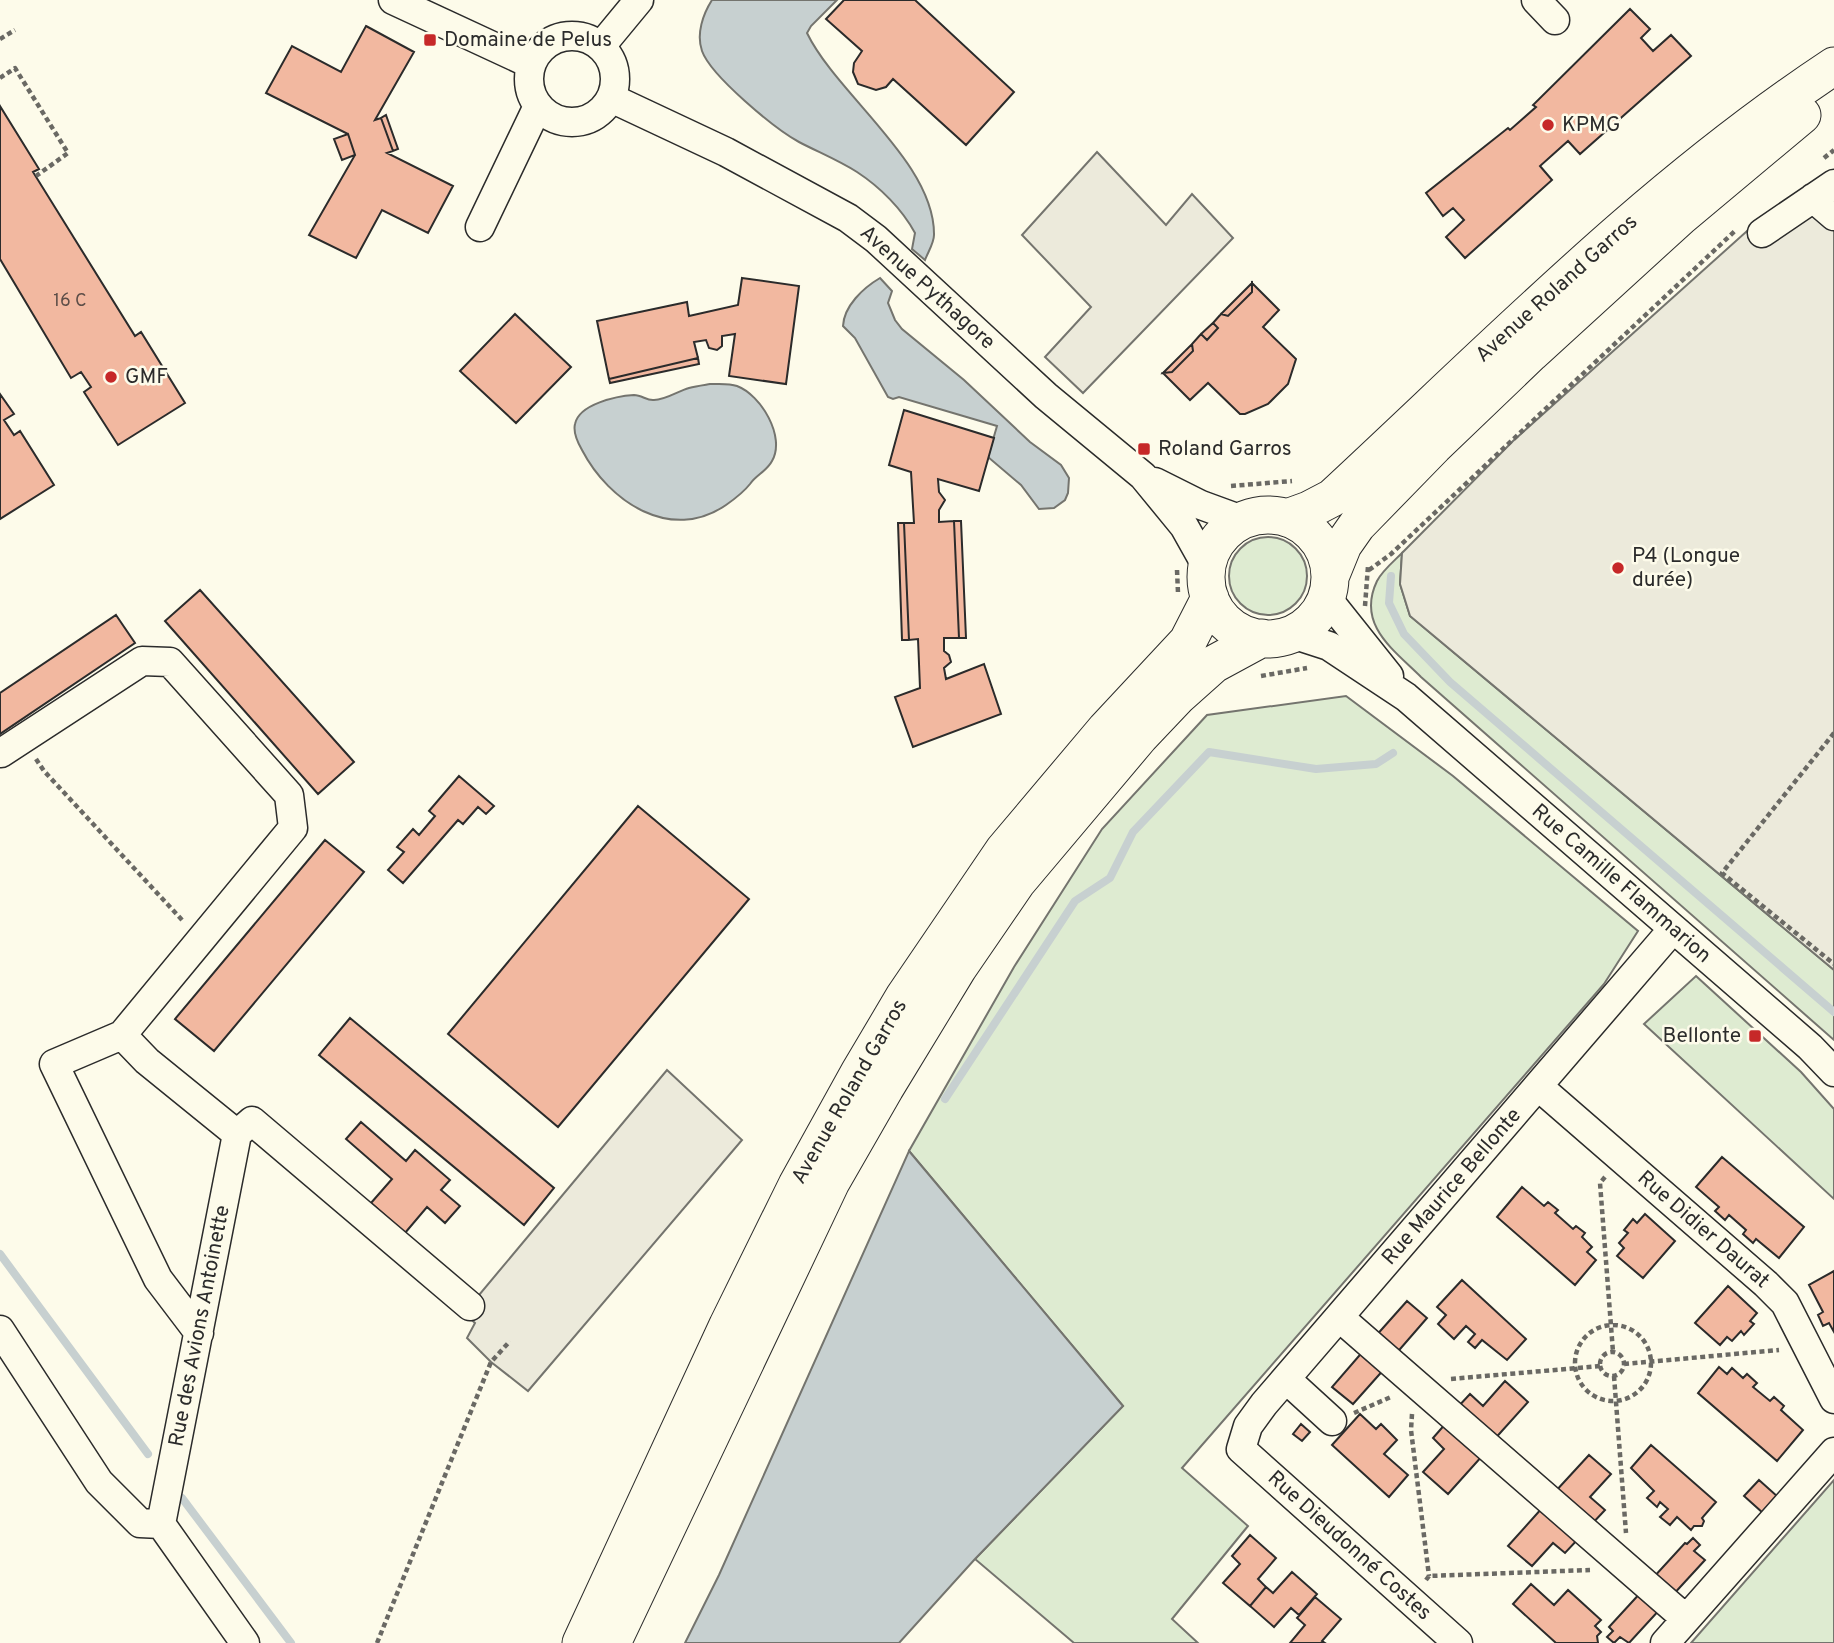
<svg xmlns="http://www.w3.org/2000/svg" width="1834" height="1643" viewBox="0 0 1834 1643" font-family="Overpass,sans-serif">
	<style>
		.green { fill: #deebd1; stroke: #74746e; stroke-width: 2 }
		.parking { fill: #eceadb; stroke: #74746e; stroke-width: 2 }
		.water { fill: #c7d0d0; stroke: #74746e; stroke-width: 2 }
		.lines { fill: none; stroke-linecap: round; stroke-linejoin: round }
		.stream { stroke: #c7d0d0; stroke-width: 8 }
		.building { fill: #f2b8a0; stroke: #2b2b2b; stroke-width: 2 }
		.minor-casing { stroke: #2b2b2b; stroke-width: 31 }
		.major-casing { stroke: #2b2b2b; stroke-width: 39 }
		.path { stroke: #6a6964; stroke-width: 4.5; stroke-dasharray: 5 3.5; stroke-linecap: butt }
		.minor { stroke: #fdfbea; stroke-width: 28 }
		.major { stroke: #fdfbea; stroke-width: 37 }
		.poi-dot { fill: #c62828; stroke: #fdfbea; stroke-width: 2.5 }
		.labels { text-anchor: middle; dominant-baseline: central; stroke-width: 5; stroke-linejoin: round; paint-order: stroke }
		.number-label { font-size: 18px; fill: #5d4e48 }
		.poi-label { font-size: 21px; fill: #2b2b2b; stroke: #fdfbea; text-anchor: start }
		.street-label { font-size: 21px; fill: #2b2b2b; stroke: #fdfbea }
	</style>
	<rect width="100%" height="100%" fill="#fdfbea"/>
	<path class="green" d="M1229 576a39 39 0 1 1 78 0a39 39 0 1 1-78 0Z
		M1402,553L1400,584L1410,616L1834,970V1040L1421,677C1394,650 1356,625 1377,581C1382,571 1394,561 1402,553Z
		M1346,696L1453,776L1638,931L1604,984L1182,1468L1248,1526L1172,1619L1198,1643H1074L975,1559L1123,1406L909,1151L1014,967L1102,829L1207,715Z
		M1696,976L1801,1072L1834,1109V1199L1644,1024Z
		M1834,1480V1643H1691Z"/>
	<path class="parking" d="M1097,152L1166,225L1192,194L1233,238L1083,393L1045,357L1091,307L1022,235Z
		M1834,171V970L1410,616L1400,584L1402,553L1513,441L1766,214Z
		M667,1070L742,1140L528,1391L491,1362L467,1338L475,1323L464,1313Z"/>
	<path class="water" d="M712,0H837L811,26L807,33C837,95 935,163 934,235C934,243 928,252 925,260L912,249L915,233C902,209 880,187 857,172C838,160 818,152 799,142C775,129 711,76 702,51C696,34 703,14 712,0Z
		M880,278L892,291L888,303L895,320L902,329L964,380L1030,442L1061,465L1069,478L1068,493L1065,500L1054,508L1039,509L1021,485L988,457L997,426L899,397L893,399L888,397L855,338L843,326C844,306 863,288 880,278Z
		M710,384C719,384 729,383 737,386C761,395 786,437 772,461C767,471 756,475 750,484C743,493 736,498 726,505C671,543 609,502 582,450C578,443 573,432 575,424C579,404 617,396 634,395C642,395 647,401 654,400C666,400 678,391 689,388C696,386 704,385 710,384Z
		M909,1151L1123,1406L975,1559L899,1643H685L719,1575Z"/>
	<g class="lines">
		<path class="stream" d="M1391,576L1389,603L1404,634L1450,682L1834,1012
			M945,1099L1075,901L1110,878L1133,832L1209,752L1316,769L1376,764L1393,753
			M0,1254L148,1454
			M182,1498L291,1643"/>
	</g>
	<path class="building" d="M844,0H915L1014,92L966,145L893,79L886,87L876,90L858,84L853,72L854,63L862,51L826,19Z
		M1630,9L1650,29L1641,38L1653,51L1671,35L1691,56L1580,154L1568,141L1540,166L1552,180L1465,258L1446,237L1464,220L1453,208L1443,216L1426,193L1508,128L1510,130L1536,107L1533,105Z
		M366,26L414,52L375,120L381,118L393,151L387,153L453,186L428,233L382,210L356,258L309,235L355,155L348,134L266,93L292,46L341,72Z
		M0,106L39,169L33,172L135,336L141,332L185,403L118,445L84,392L91,387L81,372L71,378L0,259Z
		M386,115L398,149L393,151L381,118Z
		M348,134L355,155L342,160L334,139Z
		M742,278L799,286L786,384L729,376L735,334L722,336V346L717,350L709,348L706,340L694,342L698,358L609,379L597,321L687,302L689,316L738,305Z
		M1252,283L1279,310L1263,327L1296,359L1288,384L1268,404L1245,414H1240L1208,383L1190,400L1163,373L1172,372L1193,351L1192,344L1201,334L1207,340L1218,328L1213,323L1221,314L1228,316L1252,292Z
		M1252,283V292L1228,316L1221,314Z
		M515,314L571,367L516,423L460,371Z
		M1213,323L1218,328L1207,340L1201,334Z
		M1192,344L1193,351L1172,372L1163,373Z
		M698,358L699,364L610,383L609,379Z
		M0,394L14,414L4,420L14,435L20,431L54,485L0,519Z
		M904,410L994,438L979,491L938,479L939,492L945,500L939,510V522L954,521L959,638H944V651L949,655L951,662L944,668L946,679L984,664L1001,714L913,747L895,697L920,688L918,639L909,640L904,523H914L911,472L889,465Z
		M954,521H961L966,638H959Z
		M898,523H904L909,640H902Z
		M200,590L354,762L318,794L165,621Z
		M116,615L135,643L0,734V693Z
		M459,776L494,806L486,814L478,807L463,824L458,820L403,883L388,870L404,852L397,847L413,829L419,835L435,816L429,811Z
		M638,806L749,899L558,1127L448,1034Z
		M325,840L364,872L214,1051L175,1019Z
		M350,1018L554,1188L524,1225L319,1055Z
		M361,1122L406,1161L415,1150L450,1180L441,1190L460,1206L445,1223L427,1207L405,1233L371,1203L392,1179L346,1139Z
		M1722,1157L1804,1227L1779,1258L1756,1239L1753,1243L1743,1234L1746,1230L1729,1215L1725,1220L1715,1211L1719,1207L1696,1187Z
		M1522,1187L1544,1206L1548,1202L1558,1210L1555,1213L1573,1229L1576,1226L1585,1233L1582,1237L1592,1247L1587,1252L1596,1260L1575,1285L1497,1217Z
		M1645,1214L1675,1241L1643,1278L1617,1256L1624,1248L1619,1243L1628,1233L1624,1230L1633,1219L1637,1223Z
		M1834,1271V1332L1829,1323L1823,1326L1818,1315L1823,1312L1809,1285Z
		M1462,1280L1526,1339L1507,1360L1482,1340L1475,1348L1468,1342L1475,1334L1466,1326L1454,1339L1438,1324L1446,1315L1437,1307Z
		M1728,1286L1757,1313L1750,1321L1754,1324L1744,1335L1741,1331L1732,1341L1727,1337L1720,1345L1695,1323Z
		M1407,1301L1427,1318L1394,1356L1374,1338Z
		M1365,1349L1386,1367L1353,1404L1332,1387Z
		M1719,1367L1727,1374L1732,1368L1743,1378L1747,1374L1757,1383L1753,1387L1770,1401L1774,1397L1784,1406L1781,1410L1803,1430L1777,1461L1698,1393Z
		M1505,1381L1528,1402L1492,1442L1456,1409L1470,1394L1483,1406Z
		M1360,1414L1376,1429L1381,1424L1397,1440L1384,1454L1408,1475L1389,1497L1332,1445Z
		M1447,1422L1483,1455L1448,1494L1423,1472L1444,1449L1433,1438Z
		M1301,1424L1310,1432L1302,1441L1293,1434Z
		M1651,1445L1716,1502L1702,1518L1704,1521L1702,1526H1694L1691,1530L1677,1517L1670,1525L1660,1517L1668,1509L1660,1502L1657,1507L1647,1498L1654,1491L1631,1468Z
		M1589,1455L1611,1474L1590,1497L1605,1510L1590,1526L1554,1493Z
		M1759,1480L1778,1497L1763,1513L1744,1496Z
		M1543,1507L1579,1538L1565,1553L1553,1543L1532,1566L1508,1546Z
		M1250,1535L1276,1558L1258,1579L1266,1587L1250,1606L1223,1583L1240,1564L1232,1556Z
		M1693,1538L1700,1545L1694,1551L1705,1560L1671,1597L1652,1579L1685,1543L1687,1544Z
		M1292,1572L1317,1594L1299,1615L1291,1608L1274,1627L1250,1606L1266,1587L1273,1593Z
		M1531,1584L1554,1605L1568,1590L1601,1620L1595,1626L1601,1632L1597,1636L1598,1643H1556L1513,1604Z
		M1643,1590L1662,1607L1629,1643L1620,1637L1614,1643L1607,1637L1613,1631L1609,1627Z
		M1315,1597L1341,1619L1322,1641L1325,1643H1290L1305,1625L1297,1618Z"/>
	<g class="lines">
		<defs>
			<path id="minor" d="M393,0L531,64
				M1536,0L1555,20
				M529 79a43 43 0 1 1 86 0a43 43 0 1 1-86 0Z
				M601,46L639,0
				M611,98L726,152L848,218L876,239L1046,396L1143,476L1184,526L1207,567
				M1813,198L1834,216
				M480,227L538,106
				M1762,233L1834,184
				M1155,482L1201,505L1242,520
				M1326,597L1389,676
				M1292,634L1329,646L1406,697L1810,1047L1834,1072
				M1,753L142,661L170,662L289,795L293,828L122,1035L54,1064L158,1279L199,1333
				M122,1035L147,1061L237,1134L161,1524L245,1643
				M1539,1087L1766,1284L1785,1303L1834,1399
				M237,1134L252,1121L470,1306
				M1339,1317L1686,1619
				M0,1330L99,1482L140,1523L161,1524
				M1286,1379L1332,1421
				M1458,1643L1241,1449L1248,1426L1264,1404L1673,929
				M1665,1643L1834,1452"/>
			<path id="major" d="M1206 577a62 62 0 1 1 124 0a62 62 0 1 1-124 0Z
				M1287,518L1309,510L1332,498C1494,348 1649,188 1834,66
				M1330,577L1343,545L1357,525L1434,446L1531,353L1680,217L1802,115
				M581,1643L728,1325L797,1185L859,1073L904,997L1004,850L1106,729L1188,641L1210,598
				M612,1643L831,1182L885,1088L958,968L1017,882L1140,736L1177,697L1214,664L1262,638"/>
		</defs>
		<use href="#minor" class="minor-casing"/>
		<use href="#major" class="major-casing"/>
		<path class="path" d="M0,39L15,30
			M0,78L15,68L68,153L36,176
			M1824,158L1834,150
			M1231,486L1292,481
			M1177,570L1178,593
			M1369,570L1391,554L1736,230
			M1365,606L1368,566
			M1261,676L1307,668
			M1834,733L1722,873L1834,964
			M36,759L44,771L183,921
			M1605,1177L1600,1183L1613,1352
			M1575 1363a38 38 0 1 1 76 0a38 38 0 1 1-76 0Z
			M1600 1364a12 12 0 1 1 24 0a12 12 0 1 1-24 0Z
			M1624,1364L1779,1350
			M1614,1376L1626,1533
			M1451,1379L1600,1366
			M1354,1413L1391,1397
			M1412,1414L1411,1430L1429,1576
			M1426,1580L1429,1576L1590,1570
			M377,1643L491,1362L510,1341"/>
		<use href="#minor" class="minor"/>
		<use href="#major" class="major"/>
	</g>
	<g class="poi-dot">
		<rect x="423" y="33" width="14" height="14" rx="3.5"/>
		<circle cx="1548" cy="125" r="7"/>
		<circle cx="111" cy="377" r="7"/>
		<rect x="1137" y="442" width="14" height="14" rx="3.5"/>
		<circle cx="1618" cy="568" r="7"/>
		<rect x="1748" y="1029" width="14" height="14" rx="3.5"/>
	</g>
	<g class="labels">
		<g class="number-label">
			<text x="70" y="301">16 C</text>
		</g>
		<g class="poi-label">
			<text x="444" y="40">Domaine de Pelus</text>
			<text x="1562" y="125">KPMG</text>
			<text x="125" y="377">GMF</text>
			<text x="1158" y="449">Roland Garros</text>
			<text x="1632" y="556">P4 (Longue<tspan x="1632" dy="24">durée)</tspan></text>
			<text x="1741" y="1036" text-anchor="end">Bellonte</text>
		</g>
		<g class="street-label">
			<text transform="translate(927 288) rotate(42)">Avenue Pythagore</text>
			<text transform="translate(1557 289) rotate(-42)">Avenue Roland Garros</text>
			<text transform="translate(1621 884) rotate(41)">Rue Camille Flammarion</text>
			<text transform="translate(850 1092) rotate(-60)">Avenue Roland Garros</text>
			<text transform="translate(1452 1187) rotate(-49)">Rue Maurice Bellonte</text>
			<text transform="translate(1703 1230) rotate(41)">Rue Didier Daurat</text>
			<text transform="translate(200 1326) rotate(-79)">Rue des Avions Antoinette</text>
			<text transform="translate(1349 1546) rotate(42)">Rue Dieudonné Costes</text>
		</g>
	</g>
</svg>
